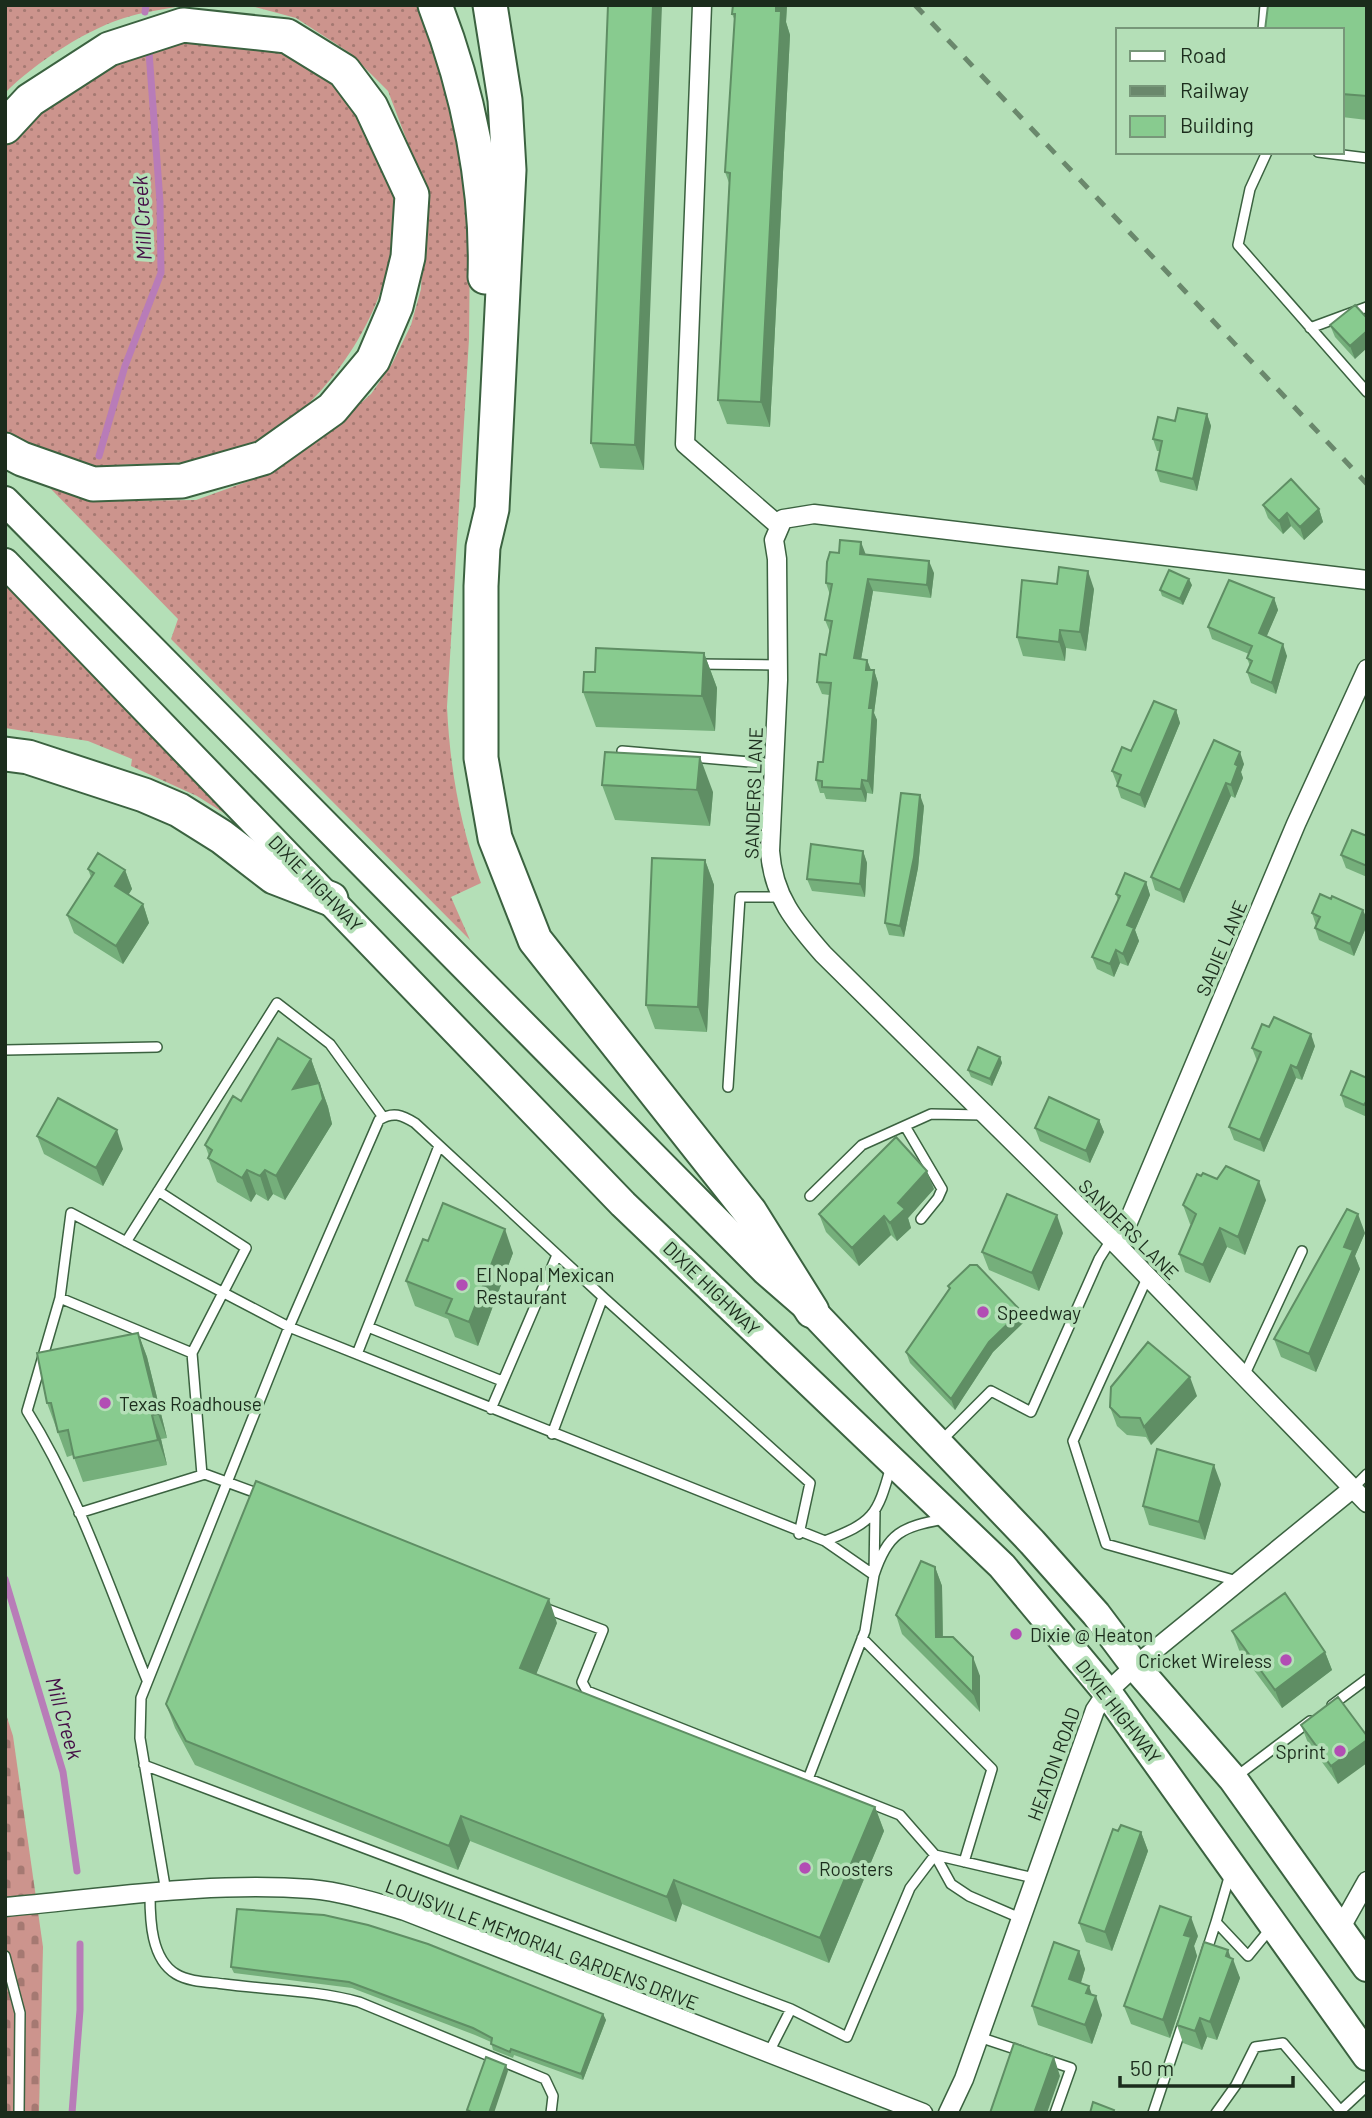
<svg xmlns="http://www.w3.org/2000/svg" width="1372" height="2118" viewBox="0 0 1372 2118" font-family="Barlow,sans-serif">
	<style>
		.grass { fill: url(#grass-dots) }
		.cemetery { fill: url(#cemetery-stones) }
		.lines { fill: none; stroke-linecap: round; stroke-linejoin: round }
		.stream { stroke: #b87cb8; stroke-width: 7 }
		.service-casing { stroke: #3b6240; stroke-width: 12 }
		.minor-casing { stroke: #3b6240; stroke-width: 21 }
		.primary-casing { stroke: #3b6240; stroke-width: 32 }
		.motorway-casing { stroke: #3b6240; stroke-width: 37 }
		.service { stroke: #fff; stroke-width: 9 }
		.minor { stroke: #fff; stroke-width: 18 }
		.primary { stroke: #fff; stroke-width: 28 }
		.motorway { stroke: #fff; stroke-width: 33 }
		.rail { stroke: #6a886c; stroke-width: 5; stroke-dasharray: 12 12; stroke-linecap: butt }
		.wall { fill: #75af7b }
		.shaded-wall { fill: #5f8e64 }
		.building { fill: #88cb8f; stroke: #5f8e64; stroke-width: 2 }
		.poi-dot { fill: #b24eb4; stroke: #b4dfb7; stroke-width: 2.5 }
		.labels { text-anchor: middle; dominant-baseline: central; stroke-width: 7; stroke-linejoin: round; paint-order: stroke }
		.street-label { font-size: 19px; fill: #1b2c1c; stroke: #b4dfb7 }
		.poi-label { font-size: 19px; fill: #1b2c1c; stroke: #b4dfb7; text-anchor: start }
		.water-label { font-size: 21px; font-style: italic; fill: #440c45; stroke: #b4dfb7 }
	</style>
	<defs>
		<pattern id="grass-dots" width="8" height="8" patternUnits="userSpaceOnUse" patternTransform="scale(1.75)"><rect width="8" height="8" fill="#cc948d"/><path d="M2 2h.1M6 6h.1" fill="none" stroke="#a57972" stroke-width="1.8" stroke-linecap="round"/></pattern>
		<pattern id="cemetery-stones" width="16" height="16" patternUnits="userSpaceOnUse" patternTransform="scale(1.75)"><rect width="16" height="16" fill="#cc948d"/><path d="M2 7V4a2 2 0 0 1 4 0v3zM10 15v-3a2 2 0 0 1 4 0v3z" fill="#a57972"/></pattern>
	</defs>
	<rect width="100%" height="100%" fill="#b4dfb7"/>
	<path class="grass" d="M5,5H185C167,9 148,11 131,16C91,26 33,64 5,93Z
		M247,5H422L439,55L461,149L470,242L469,339L447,707C450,769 460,825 481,883L451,897L470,940L171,639L178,619L50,488L95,501L196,500L271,473L337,424L371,394L392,364L411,325L421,289L425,205L417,167L388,91L350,53L296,18Z
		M223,38C247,43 272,46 294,57C334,76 352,103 371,140C377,151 384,162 388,174C419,268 338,403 253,444C217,461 180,464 140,464C121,464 96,469 77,464C53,459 26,444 5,431V144L32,114L105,66L167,41Z
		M5,581L228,807L224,813L197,796L131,766L132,759L88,741L5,728Z"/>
	<path class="cemetery" d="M5,1711L13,1736L43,1947L39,2113H5Z"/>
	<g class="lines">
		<path class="stream" d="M145,12L146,5
			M99,456L125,366L161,273L160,202L149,52
			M5,1579L63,1772L77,1871
			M72,2113L80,2010V1944"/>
		<defs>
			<path id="service" d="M1263,30L1265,5
				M1267,152L1250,189L1238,245L1367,392
				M1318,152L1367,158
				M1310,328L1367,307
				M696,664L778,665
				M622,751L774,764
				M5,1050L157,1047
				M728,1087L740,897H779
				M905,1126L942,1189L938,1198L921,1219
				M158,1191L246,1248L192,1353
				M810,1196L862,1145L931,1114L983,1115
				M126,1242L277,1003L330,1044L383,1117
				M1148,1276L1073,1441L1106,1544L1237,1581
				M603,1297L810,1483L799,1534
				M60,1298L192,1353L202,1475L79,1513
				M368,1327L502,1381
				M357,1354L439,1146
				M1244,1376L1302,1251
				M491,1409L557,1255
				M940,1442L991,1391L1031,1412L1099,1259L1111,1240
				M891,1466C877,1517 873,1522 825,1541L874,1575C888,1532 902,1527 944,1519
				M202,1473L262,1495
				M1352,1489L1367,1474
				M862,1638L992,1769L964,1862
				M147,1680C110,1590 79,1494 27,1411L60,1298L71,1213L289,1327L379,1120C393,1111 402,1115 415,1123L603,1297L552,1434
				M1332,1705L1367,1679
				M144,1765L791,2009L847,2037L910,1888L935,1855L900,1815L587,1691L582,1682L603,1630L542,1607
				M1237,1776L1310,1721
				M808,1779L865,1631L874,1575L875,1510
				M1230,1874L1216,1922L1248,1956L1270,1929
				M166,1892L140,1738L141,1698L289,1327L825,1541
				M150,1895C150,1920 151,1959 176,1974C189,1982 209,1982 224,1984C269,1990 315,1990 359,2002L545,2079L553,2096L551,2113
				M1020,1918L969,1896L951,1884L935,1855L1034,1878
				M1206,1953L1216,1922
				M5,1956L20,2013L19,2113
				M979,2037L1021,2051
				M768,2054L791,2009
				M1044,2059L1071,2068L1055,2113
				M1153,2113L1183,2023
				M1216,2113L1236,2085L1255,2047L1283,2043L1339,2109
				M1338,2113L1367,2086"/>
			<path id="minor" d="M702,5L685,444L778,525
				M1367,580L814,514L783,519L774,540L777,559L778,680L770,851C773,896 795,922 823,954L1118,1246L1367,1503
				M1118,1246L1296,824L1367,669
				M5,1907C106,1898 210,1881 311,1889C343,1892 374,1902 405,1911L923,2113
				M1340,1929L1367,1881
				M948,2113L964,2079L1095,1710L1107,1692L1135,1666L1352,1489"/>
			<path id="primary" d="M5,501L766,1271L812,1311L1032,1542L1096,1614L1135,1666L1233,1779L1367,1967
				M5,563L623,1204L1002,1566L1107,1692L1367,2056"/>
			<path id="motorway" d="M435,5C468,90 488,186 485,277
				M490,5L505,100L509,170L492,509L483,547L481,586V758L495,838L535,940L750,1212L812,1311
				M5,127L30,100L109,49L183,25L287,36L344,71L371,107L412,195L408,257L396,306L373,360L332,409L263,458L182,481L93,484L22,459L5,450
				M5,754L28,757L144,795L179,810L222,837L274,877L331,899"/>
		</defs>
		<use href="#service" class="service-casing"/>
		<use href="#minor" class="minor-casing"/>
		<use href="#primary" class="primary-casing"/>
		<use href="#motorway" class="motorway-casing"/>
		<use href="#service" class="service"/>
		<use href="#minor" class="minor"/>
		<use href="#primary" class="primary"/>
		<use href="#motorway" class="motorway"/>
		<path class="rail" d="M915,5L1367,484"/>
	</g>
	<path class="wall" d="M608,5L644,470L600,468L591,443Z
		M733,5H787L786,22L790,35L770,427L727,424L718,400L729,183L725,172L735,21L732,14Z
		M1367,5V120L1342,117V30Z
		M1355,305V359L1335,337L1330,325Z
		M1207,414L1211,426L1197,491L1160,482L1156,470L1160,451H1157L1153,439L1175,421Z
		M1263,505L1319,509L1323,522L1304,540L1291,526L1283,534L1268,518Z
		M866,554L934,573L931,598L873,591L861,659L867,660L871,670H874L878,683L874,713L877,720L873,794L867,793L866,802L826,799L824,793H820L816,780L823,762L829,695L822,694L817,682L826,655L830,632L825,620L830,595L826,583Z
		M1192,585L1183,605L1162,596L1160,590Z
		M1094,589L1086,651L1066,648L1065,661L1023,656L1017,637Z
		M1274,598L1278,610L1266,637L1287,656L1276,694L1251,683L1247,672L1250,666L1247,658L1249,654L1212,639L1208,627Z
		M704,653L717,688L715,731L596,727L583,692L595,672Z
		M1176,710L1180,723L1145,808L1121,798L1117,786V784L1112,771Z
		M1214,740L1244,764L1241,772L1243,778L1235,798L1231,796L1184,903L1155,890L1151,877Z
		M602,785L713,792L710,826L615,820Z
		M924,806L918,868L904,937L889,935L885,923Z
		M1367,836V877L1346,868L1341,855Z
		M863,851L867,863L865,897L812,891L807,879Z
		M705,860L714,885L707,1032L655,1029L646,1005Z
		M88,869L125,870L132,889L128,895L143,904L149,923L123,964L74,933L67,915L91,877Z
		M1146,882L1150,895L1135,930L1139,941L1128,966L1120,963L1114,977L1097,969L1092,957L1118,900L1116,894Z
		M1312,913L1367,919V925L1354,956L1319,940L1315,928L1316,925Z
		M1315,1046L1302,1080L1296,1078L1264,1152L1234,1140L1229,1127L1257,1061L1252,1048Z
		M1000,1057L1002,1063L992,1086L971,1077L968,1070Z
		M311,1059L328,1107L332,1124L285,1200L273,1194L268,1201L256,1194L251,1202L217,1182L208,1158L209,1156L205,1145L241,1101Z
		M1367,1078V1117L1345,1107L1341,1095Z
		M1099,1120L1104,1132L1090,1163L1040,1141L1035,1128Z
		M37,1136L123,1149L103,1186L44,1154Z
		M934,1189L908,1218L911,1228L897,1241L891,1235L859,1266L826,1232L819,1214Z
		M1266,1200L1245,1255L1227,1247L1210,1283L1185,1272L1179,1254L1192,1225L1190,1224L1183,1205Z
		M1063,1233L1039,1291L989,1270L982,1252Z
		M1365,1233L1355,1256L1360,1269L1316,1372L1281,1357L1274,1339Z
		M428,1241L513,1253L478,1346L455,1337L448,1319L415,1306L406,1281Z
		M948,1286L1024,1322L993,1352L955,1410L910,1363L906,1352L949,1289Z
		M138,1333L147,1357L167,1438L161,1439L167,1465L83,1482L73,1455L67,1457L47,1403Z
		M1197,1396L1151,1445L1146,1437L1127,1435L1117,1426L1110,1407Z
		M1221,1484L1205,1540L1149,1525L1143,1506Z
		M935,1567L942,1586L943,1637L980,1676V1712L902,1634L896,1615Z
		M557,1623L536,1674L875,1807L884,1831L829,1963L682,1904L676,1922L470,1841L458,1870L195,1765L175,1728L166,1704Z
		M1232,1631L1325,1652L1332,1670L1282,1708L1239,1650Z
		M1338,1697V1784L1308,1743L1301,1725Z
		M1118,1831L1141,1832L1148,1851L1112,1951L1086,1942L1079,1923Z
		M1198,1936L1194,1946L1197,1956L1170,2038L1131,2024L1124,2006Z
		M1079,1951L1085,1969L1081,1983L1092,1995L1102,2015L1092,2044L1038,2025L1032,2006Z
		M1231,1958L1240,1978L1217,2040L1207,2037L1202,2050L1183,2043L1177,2025Z
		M231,1967L603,2014L606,2020L583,2080L514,2055L513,2058L493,2050L491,2042L475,2035L352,1988L234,1973Z"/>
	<path class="shaded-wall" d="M653,5H662L644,470L635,445Z
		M776,5H787L786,22L790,35L770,427L761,402Z
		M1367,331V348L1355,359L1350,346Z
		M1207,414L1211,426L1197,491L1193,479Z
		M1319,509L1323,522L1304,540L1300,527Z
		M1287,513L1291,526L1283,534L1279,521Z
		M861,542L866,555L860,554Z
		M929,561L934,573L931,598L927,585Z
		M1088,571L1094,589L1086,651L1080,632Z
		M868,579L873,591L859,671L854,658Z
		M1189,579L1192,585L1183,605L1180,599Z
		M1274,598L1278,610L1263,645L1259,633Z
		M1060,630L1066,648L1065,661L1059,642Z
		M1283,644L1287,656L1276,694L1272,683Z
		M704,653L717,688L715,731L702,696Z
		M867,660L872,673L866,670Z
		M874,670L878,683L874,713L877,720L873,794L868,781L869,708Z
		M1176,710L1180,723L1145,808L1140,795Z
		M1240,752L1244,764L1241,772L1243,778L1235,798L1231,785L1235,764Z
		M700,757L713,792L710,826L697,790Z
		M862,780L867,793L866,802L861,789Z
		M1226,783L1231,796L1184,903L1180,890Z
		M920,795L924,806L918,868L904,937L900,926Z
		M863,851L867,863L865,897L860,884Z
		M705,860L714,885L707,1032L698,1007Z
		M125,870L132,889L122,905L115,886Z
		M1146,882L1150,895L1135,930L1139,941L1128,966L1123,954L1127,925Z
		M143,904L149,923L123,964L116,946Z
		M1363,910L1367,919V925L1354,956L1350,944Z
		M1116,950L1120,963L1114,977L1110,964Z
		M1311,1034L1315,1046L1302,1080L1297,1068Z
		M1000,1057L1002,1063L992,1086L990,1079Z
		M311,1059L328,1107L332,1124L285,1200L276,1176L293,1089Z
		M1291,1065L1296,1078L1264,1152L1260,1140Z
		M1099,1120L1104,1132L1090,1163L1086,1151Z
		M117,1130L123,1149L103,1186L96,1168Z
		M247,1170L256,1194L251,1202L242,1178Z
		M265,1170L273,1194L268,1201L260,1176Z
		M927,1171L934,1189L908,1218L911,1228L897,1241L890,1223L898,1203Z
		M1259,1181L1266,1200L1245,1255L1238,1237Z
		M1358,1214L1365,1233L1355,1256L1360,1269L1316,1372L1309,1354L1344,1247Z
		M1057,1215L1063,1233L1039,1291L1032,1273Z
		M884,1216L891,1235L859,1266L852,1248Z
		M1220,1228L1227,1247L1210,1283L1203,1265Z
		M505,1229L513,1253L478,1346L469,1322Z
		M1021,1311L1024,1322L993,1352L955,1410L951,1399L989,1342Z
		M138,1333L147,1357L167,1438L158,1414Z
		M1190,1377L1197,1396L1151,1445L1144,1427Z
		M152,1415L161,1439L167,1465L158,1440Z
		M1214,1465L1221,1484L1205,1540L1199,1522Z
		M935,1567L942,1586L943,1655L936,1637Z
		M549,1599L557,1623L529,1692L520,1668Z
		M1325,1652L1332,1670L1282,1708L1275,1690Z
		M973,1657L980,1676V1712L973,1693Z
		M1367,1740V1763L1338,1784L1331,1766Z
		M875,1807L884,1831L829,1963L820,1938Z
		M461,1816L470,1841L458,1870L449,1846Z
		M1141,1832L1148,1851L1112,1951L1105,1932Z
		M674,1880L682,1904L676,1922L667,1897Z
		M1191,1917L1198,1936L1194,1946L1197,1956L1170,2038L1163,2020L1184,1935Z
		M1228,1950L1232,1961L1233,1959L1240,1978L1217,2040L1210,2022Z
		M1079,1951L1085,1969L1076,1998L1069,1979Z
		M1089,1986L1094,2001L1096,1996L1102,2015L1092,2044L1085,2025L1086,1993Z
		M603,2014L606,2020L583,2080L581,2074Z
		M1200,2018L1207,2037L1202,2050L1195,2031Z
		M1054,2057L1060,2076L1047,2113H1034Z
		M506,2065L508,2071L494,2113H489Z"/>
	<path class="building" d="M608,5H653L635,445L591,443Z
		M733,5H776V11H781L761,402L718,400L730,173L725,172L735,14H732Z
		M1268,5H1367V96L1342,94V30H1265Z
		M1355,305L1367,318V331L1350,346L1330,325Z
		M1178,408L1207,414L1193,479L1156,470L1162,441L1153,439L1158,417L1175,421Z
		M1291,479L1319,509L1300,527L1287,513L1279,521L1263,505Z
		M840,540L861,542L860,554L929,561L927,585L868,579L854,658L867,660L866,670H874L869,708H873L868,781L862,780L861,789L822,787V781L816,780L818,762H823L831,683L817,682L820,654L826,655L832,621L825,620L832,584L826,583L827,562L830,552L839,553Z
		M1059,567L1088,571L1080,632L1060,630L1059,642L1017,637L1022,580L1057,584Z
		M1169,570L1189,579L1180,599L1160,590Z
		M1229,580L1274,598L1259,633L1283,644L1272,683L1247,672L1252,661L1247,658L1252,646L1208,627Z
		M596,648L704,653L702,696L583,692L584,672H595Z
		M1154,701L1176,710L1140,795L1117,786L1121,775L1112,771L1122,747L1131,751Z
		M1214,740L1240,752L1235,764L1238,766L1231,785L1226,783L1180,890L1151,877Z
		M605,752L700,757L697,790L602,785Z
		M901,793L920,795L914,857L900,926L885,923Z
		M1352,830L1367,836V866L1341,855Z
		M811,844L863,851L860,884L807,879Z
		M98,853L125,870L115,886L143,904L116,946L67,915L94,873L88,869Z
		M652,858L705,860L698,1007L646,1005Z
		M1125,873L1146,882L1127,925L1134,928L1123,954L1116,950L1110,964L1092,957L1120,896L1116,894Z
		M1320,894L1331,899L1332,896L1363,910L1350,944L1315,928L1320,917L1312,913Z
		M1274,1017L1311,1034L1297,1068L1291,1065L1260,1140L1229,1127L1261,1052L1252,1048L1262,1024L1269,1027Z
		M278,1038L311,1059L293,1089L319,1083L323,1099L276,1176L265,1170L260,1176L247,1170L242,1178L208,1158L212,1150L205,1145L233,1096L241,1101Z
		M978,1047L1000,1057L990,1079L968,1070Z
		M1351,1071L1367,1078V1100L1364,1105L1341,1095Z
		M1049,1097L1099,1120L1086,1151L1035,1128Z
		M58,1098L117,1130L96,1168L37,1136Z
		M896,1137L927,1171L898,1203L905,1209L890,1223L884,1216L852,1248L819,1214Z
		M1226,1166L1259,1181L1238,1237L1220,1228L1203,1265L1179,1254L1196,1214L1183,1205L1197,1174L1201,1176L1203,1173L1217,1179Z
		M1007,1194L1057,1215L1032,1273L982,1252Z
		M443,1203L505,1229L469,1322L446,1313L452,1299L406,1281L423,1239L428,1241Z
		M1347,1209L1358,1214L1344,1247L1353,1250L1309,1354L1274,1339Z
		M970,1265H977L1021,1311L989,1342L951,1399L906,1352L950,1288L948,1286Z
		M138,1333L158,1414L152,1415L158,1440L74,1458L68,1430L58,1432L51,1403H47L37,1353Z
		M1148,1342L1190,1377L1144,1427L1140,1418L1120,1417L1110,1407L1111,1387Z
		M1157,1449L1214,1465L1199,1522L1143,1506Z
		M256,1481L549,1599L520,1668L875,1807L820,1938L674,1880L667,1897L461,1816L449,1846L186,1741L166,1704Z
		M921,1561L935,1567L936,1637H953L973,1657V1693L896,1615Z
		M1285,1593L1325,1652L1275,1690L1232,1631Z
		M1338,1697L1367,1736V1740L1331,1766L1301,1725Z
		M1121,1825L1141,1832L1105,1932L1079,1923L1113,1829L1118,1831Z
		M1160,1906L1191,1917L1184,1935L1191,1937L1163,2020L1124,2006Z
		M237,1909L324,1915L368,1925L428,1944L603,2014L581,2074L511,2049L510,2052L491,2044L492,2038L473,2028L349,1982L231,1967Z
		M1054,1942L1079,1951L1069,1979L1089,1986L1086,1993L1096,1996L1085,2025L1032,2006Z
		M1204,1942L1228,1950L1226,1956L1233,1959L1210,2022L1200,2018L1195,2031L1177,2025Z
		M1014,2043L1054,2057L1034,2113H990Z
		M486,2057L506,2065L489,2113H473L467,2110Z
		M1093,2102L1114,2110L1113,2113H1090Z"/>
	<g class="poi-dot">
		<circle cx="462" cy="1285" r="7"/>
		<circle cx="983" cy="1312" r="7"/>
		<circle cx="105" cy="1403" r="7"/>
		<circle cx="1016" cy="1634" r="7"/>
		<circle cx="1286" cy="1660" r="7"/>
		<circle cx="1340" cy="1751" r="7"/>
		<circle cx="805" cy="1868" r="7"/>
	</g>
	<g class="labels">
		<g class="street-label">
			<text transform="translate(753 793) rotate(-88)">SANDERS LANE</text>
			<text transform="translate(316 883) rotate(46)">DIXIE HIGHWAY</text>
			<text transform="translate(1221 948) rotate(-67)">SADIE LANE</text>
			<text transform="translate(1129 1229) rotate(45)">SANDERS LANE</text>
			<text transform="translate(712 1288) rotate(44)">DIXIE HIGHWAY</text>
			<text transform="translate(1119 1711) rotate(52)">DIXIE HIGHWAY</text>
			<text transform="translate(1053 1764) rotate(-70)">HEATON ROAD</text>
			<text transform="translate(542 1944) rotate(21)">LOUISVILLE MEMORIAL GARDENS DRIVE</text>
		</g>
		<g class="poi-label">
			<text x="476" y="1274">El Nopal Mexican<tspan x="476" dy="22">Restaurant</tspan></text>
			<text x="997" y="1312">Speedway</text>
			<text x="119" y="1403">Texas Roadhouse</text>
			<text x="1030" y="1634">Dixie @ Heaton</text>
			<text x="1272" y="1660" text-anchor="end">Cricket Wireless</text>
			<text x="1326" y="1751" text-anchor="end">Sprint</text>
			<text x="819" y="1868">Roosters</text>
		</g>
		<g class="water-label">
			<text transform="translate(141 218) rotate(-93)">Mill Creek</text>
			<text transform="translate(65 1718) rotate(74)">Mill Creek</text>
		</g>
	</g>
	<rect width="1372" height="2118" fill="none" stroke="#1b2c1c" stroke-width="14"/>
	<rect x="1116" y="28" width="228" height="126" fill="#b4dfb7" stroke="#779779" stroke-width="2"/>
	<rect x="1130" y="51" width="35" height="10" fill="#ffffff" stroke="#779779" stroke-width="2"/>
	<text x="1180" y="63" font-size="21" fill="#1b2c1c">Road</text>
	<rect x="1130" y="86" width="35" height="10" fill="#6a886c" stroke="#779779" stroke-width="2"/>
	<text x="1180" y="98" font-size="21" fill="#1b2c1c">Railway</text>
	<rect x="1130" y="116" width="35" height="21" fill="#88cb8f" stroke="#779779" stroke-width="2"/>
	<text x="1180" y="133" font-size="21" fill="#1b2c1c">Building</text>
	<path d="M1120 2076v10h173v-10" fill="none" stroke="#1b2c1c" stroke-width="3.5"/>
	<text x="1130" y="2076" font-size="21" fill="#1b2c1c" stroke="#b4dfb7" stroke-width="5" paint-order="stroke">50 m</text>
</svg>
